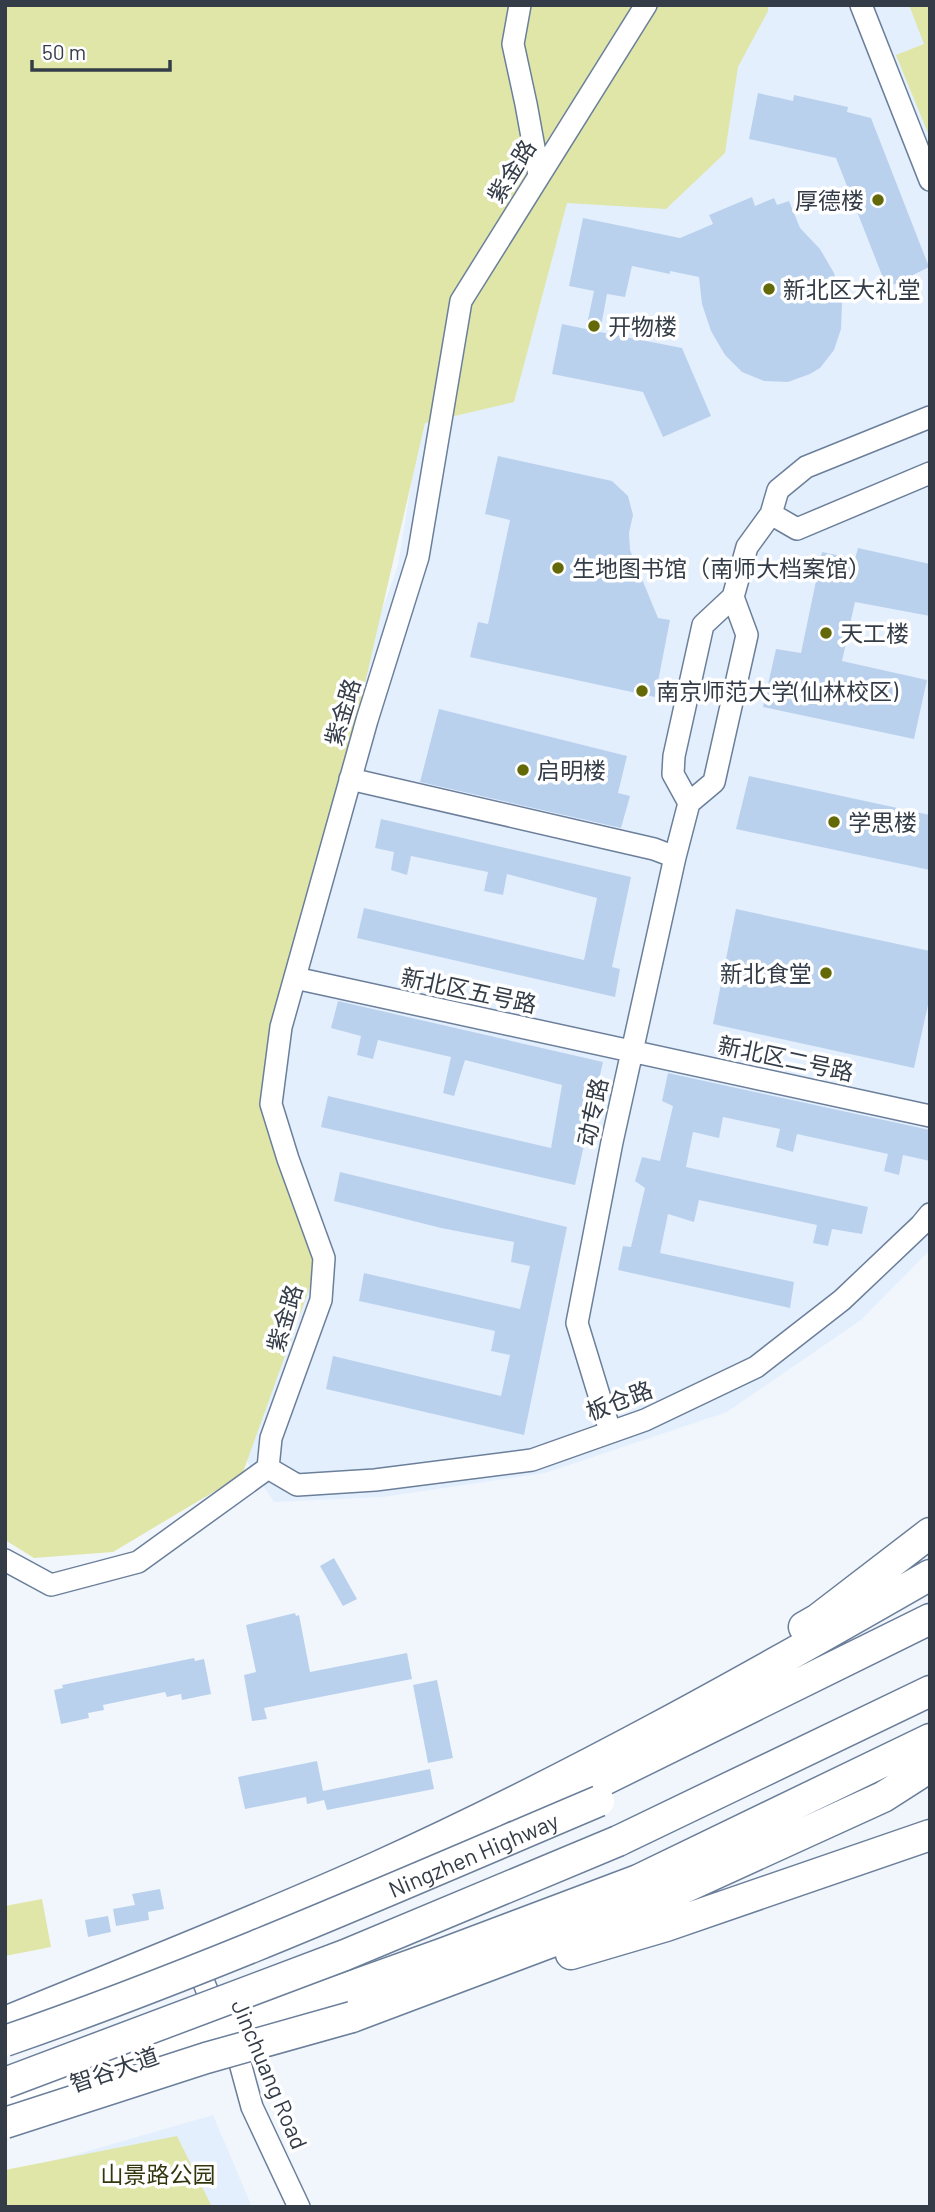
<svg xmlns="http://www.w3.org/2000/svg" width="935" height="2212" viewBox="0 0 935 2212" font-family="Barlow,'Noto Sans SC',sans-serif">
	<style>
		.built { fill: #e4effe }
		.green { fill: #dfe6a8 }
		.building { fill: #bad1ee }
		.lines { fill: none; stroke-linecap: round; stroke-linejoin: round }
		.minor-casing { stroke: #6b7f9a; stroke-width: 24 }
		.major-casing { stroke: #6b7f9a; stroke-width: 30 }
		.highway-casing { stroke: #6b7f9a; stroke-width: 33 }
		.minor { stroke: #fff; stroke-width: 21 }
		.major { stroke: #fff; stroke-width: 26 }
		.highway { stroke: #fff; stroke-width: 30 }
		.highway-bridge-casing { stroke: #6b7f9a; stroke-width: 33; stroke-linecap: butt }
		.highway-bridge { stroke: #fff; stroke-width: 30 }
		.poi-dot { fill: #646908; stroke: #fff; stroke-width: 2.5 }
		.labels { text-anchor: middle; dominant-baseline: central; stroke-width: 7; stroke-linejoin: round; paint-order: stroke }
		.street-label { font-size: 23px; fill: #333c47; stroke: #fff }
		.poi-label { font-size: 23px; fill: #333c47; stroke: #fff; text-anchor: start }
		.park-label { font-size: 23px; fill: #34370e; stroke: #fff }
	</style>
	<rect width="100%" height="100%" fill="#f1f6fc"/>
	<path class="built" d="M623,5H930V1250L861,1320L727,1412L545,1473L383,1497L274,1502L241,1453L242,1106L309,818L398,565L443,286Z
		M213,2115L252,2207H5V2175Z"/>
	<path class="green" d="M5,5H768V11L738,67L725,153L666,209L567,203L514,402L425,423L267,1108L316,1270L242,1475L113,1552L34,1558L5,1540Z
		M909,5H930V138L896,55L924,44Z
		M42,1899L51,1947L5,1956V1906Z
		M177,2136L212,2207H5V2170Z"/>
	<path class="building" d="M758,93L793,101L794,95L848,107L847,112L871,118L929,267L887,288L836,158L749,139Z
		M752,197L755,206L774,198L777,205L789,201L800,228L820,249L834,273L842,303L841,329L834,350L820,368L810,374L788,382L764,381L742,372L725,355L711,331L702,304L699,277L670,271V274L632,266L625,297L607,294L600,332L682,348L711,416L663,437L643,392L552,374L562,324L586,329L594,291L569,286L583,218L680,238L713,224L709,215Z
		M498,456L612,481L628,496L633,515L629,533L630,550L658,618L670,620L655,697L470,657L478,622L488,624L510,520L485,514Z
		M858,548L930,564V616L855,602L842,661L927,680L914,739L763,707L776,649L801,653L822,552L855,559Z
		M439,709L627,756L618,793L630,796L621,828L420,782Z
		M749,776L930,815V870L736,829Z
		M381,819L631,877L612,967L620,969L615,997L357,938L364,908L584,960L597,898L507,874L503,895L484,891L488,872L411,856L407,875L391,870L394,852L375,848Z
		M736,909L930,951V996L914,1068L713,1024Z
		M338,1001L603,1062L575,1185L321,1127L328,1096L551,1148L562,1085L465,1060L454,1096L443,1093L451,1057L378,1040L373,1059L357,1055L361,1036L331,1028Z
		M668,1073L930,1130V1161L903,1155L899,1175L884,1171L888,1154L797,1134L793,1152L776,1147L780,1129L723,1117L719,1138L693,1132L686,1167L868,1207L862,1234L832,1229L828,1246L813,1243L817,1225L699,1200L694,1222L668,1214L660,1253L794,1282L790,1308L618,1270L623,1246L631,1247L645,1188L635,1181L642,1157L660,1161L673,1106L662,1101Z
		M340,1172L567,1227L524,1435L326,1389L333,1356L501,1396L510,1355L491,1351L495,1331L359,1301L364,1273L520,1309L530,1266L511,1262L514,1242L441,1228L334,1201Z
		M334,1558L357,1599L343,1606L320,1566Z
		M295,1613L296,1616L299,1615L310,1672L407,1653L412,1679L264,1708L267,1719L252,1721L244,1675L256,1672L246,1625Z
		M194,1658L195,1661L204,1659L211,1694L182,1700L181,1694L167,1697L165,1692L103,1705L104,1710L88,1713L89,1718L61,1724L54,1690L63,1688L62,1685Z
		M437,1680L453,1758L428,1763L413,1685Z
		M317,1761L323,1791L430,1769L434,1789L327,1810L324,1800L307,1804L306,1797L245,1809L238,1777Z
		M160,1889L164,1909L148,1912L149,1920L116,1926L113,1909L135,1905L132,1894Z
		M108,1916L111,1932L88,1937L85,1920Z"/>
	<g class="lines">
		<defs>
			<path id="minor" d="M520,5L513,44L526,104L539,175
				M861,5L930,180
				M771,514L797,529L930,473
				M733,597L747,547L771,514L778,490L806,467L930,417
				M350,779L654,849L675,857
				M689,803L673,774L674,756L703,625L733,597
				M689,803L714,782L747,635L733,597
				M295,978L930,1116
				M610,1431L577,1323L612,1142L675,857L689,803
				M268,1468L271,1438L321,1300L324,1258L288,1159L271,1104L281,1027L367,720L418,557L461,301L646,5
				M268,1468L297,1485L375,1480L532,1460L645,1420L756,1367L842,1300L921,1225L930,1214
				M5,1560L51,1585L138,1562L268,1468
				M195,1961L224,2032L240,2063L252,2107L299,2207"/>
			<path id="major" d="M5,2106L224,2032"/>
			<path id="highway" d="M804,1627L818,1619L930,1533
				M525,1819L930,1619
				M618,1841L930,1691
				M571,1954L666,1926L930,1835
				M352,2017L631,1912L883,1797L930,1767
				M5,2022C129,1971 255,1922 377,1867C567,1781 749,1679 930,1575
				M224,2032L444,1953L638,1880L930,1739"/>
		</defs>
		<use href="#minor" class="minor-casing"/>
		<use href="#major" class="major-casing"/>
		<use href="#highway" class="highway-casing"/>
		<use href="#minor" class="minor"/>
		<use href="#major" class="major"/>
		<use href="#highway" class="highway"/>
		<defs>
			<g id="highway-bridge">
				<path id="s1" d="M5,2041C207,1971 403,1884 599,1801"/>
				<path d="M5,2083L345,1955L618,1841"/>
				<path d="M5,2123L206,2058L352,2017"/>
			</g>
		</defs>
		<use href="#highway-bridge" class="highway-bridge-casing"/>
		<use href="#highway-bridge" class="highway-bridge"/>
	</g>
	<g class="poi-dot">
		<circle cx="878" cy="200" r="7"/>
		<circle cx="769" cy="289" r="7"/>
		<circle cx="594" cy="326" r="7"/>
		<circle cx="558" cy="568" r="7"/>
		<circle cx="826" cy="633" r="7"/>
		<circle cx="642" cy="691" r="7"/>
		<circle cx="523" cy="770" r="7"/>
		<circle cx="834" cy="822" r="7"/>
		<circle cx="826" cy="973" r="7"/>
	</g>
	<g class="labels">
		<g class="street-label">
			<text transform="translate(511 171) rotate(-58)">紫金路</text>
			<text transform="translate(342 712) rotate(-73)">紫金路</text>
			<text transform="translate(469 990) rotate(12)">新北区五号路</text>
			<text transform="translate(786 1058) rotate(12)">新北区二号路</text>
			<text transform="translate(592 1112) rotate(-78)">动专路</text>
			<text transform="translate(284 1318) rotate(-73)">紫金路</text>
			<text transform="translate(619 1400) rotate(-21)">板仓路</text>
			<text stroke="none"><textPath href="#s1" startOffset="504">Ningzhen Highway</textPath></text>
			<text transform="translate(114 2069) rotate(-19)">智谷大道</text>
			<text transform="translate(270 2074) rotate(67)">Jinchuang Road</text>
		</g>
		<g class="poi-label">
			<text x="864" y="200" text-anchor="end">厚德楼</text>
			<text x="783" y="289">新北区大礼堂</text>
			<text x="608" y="326">开物楼</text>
			<text x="572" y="568">生地图书馆（南师大档案馆）</text>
			<text x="840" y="633">天工楼</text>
			<text x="656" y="691">南京师范大学(仙林校区)</text>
			<text x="537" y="770">启明楼</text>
			<text x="848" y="822">学思楼</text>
			<text x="812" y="973" text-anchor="end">新北食堂</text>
		</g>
		<g class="park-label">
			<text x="158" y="2174">山景路公园</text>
		</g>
	</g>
	<rect width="935" height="2212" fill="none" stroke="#333c47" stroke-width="14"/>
	<path d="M32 60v10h138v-10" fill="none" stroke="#333c47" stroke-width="3.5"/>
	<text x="42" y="60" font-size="21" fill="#333c47" stroke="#ffffff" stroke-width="5" paint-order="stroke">50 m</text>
</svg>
